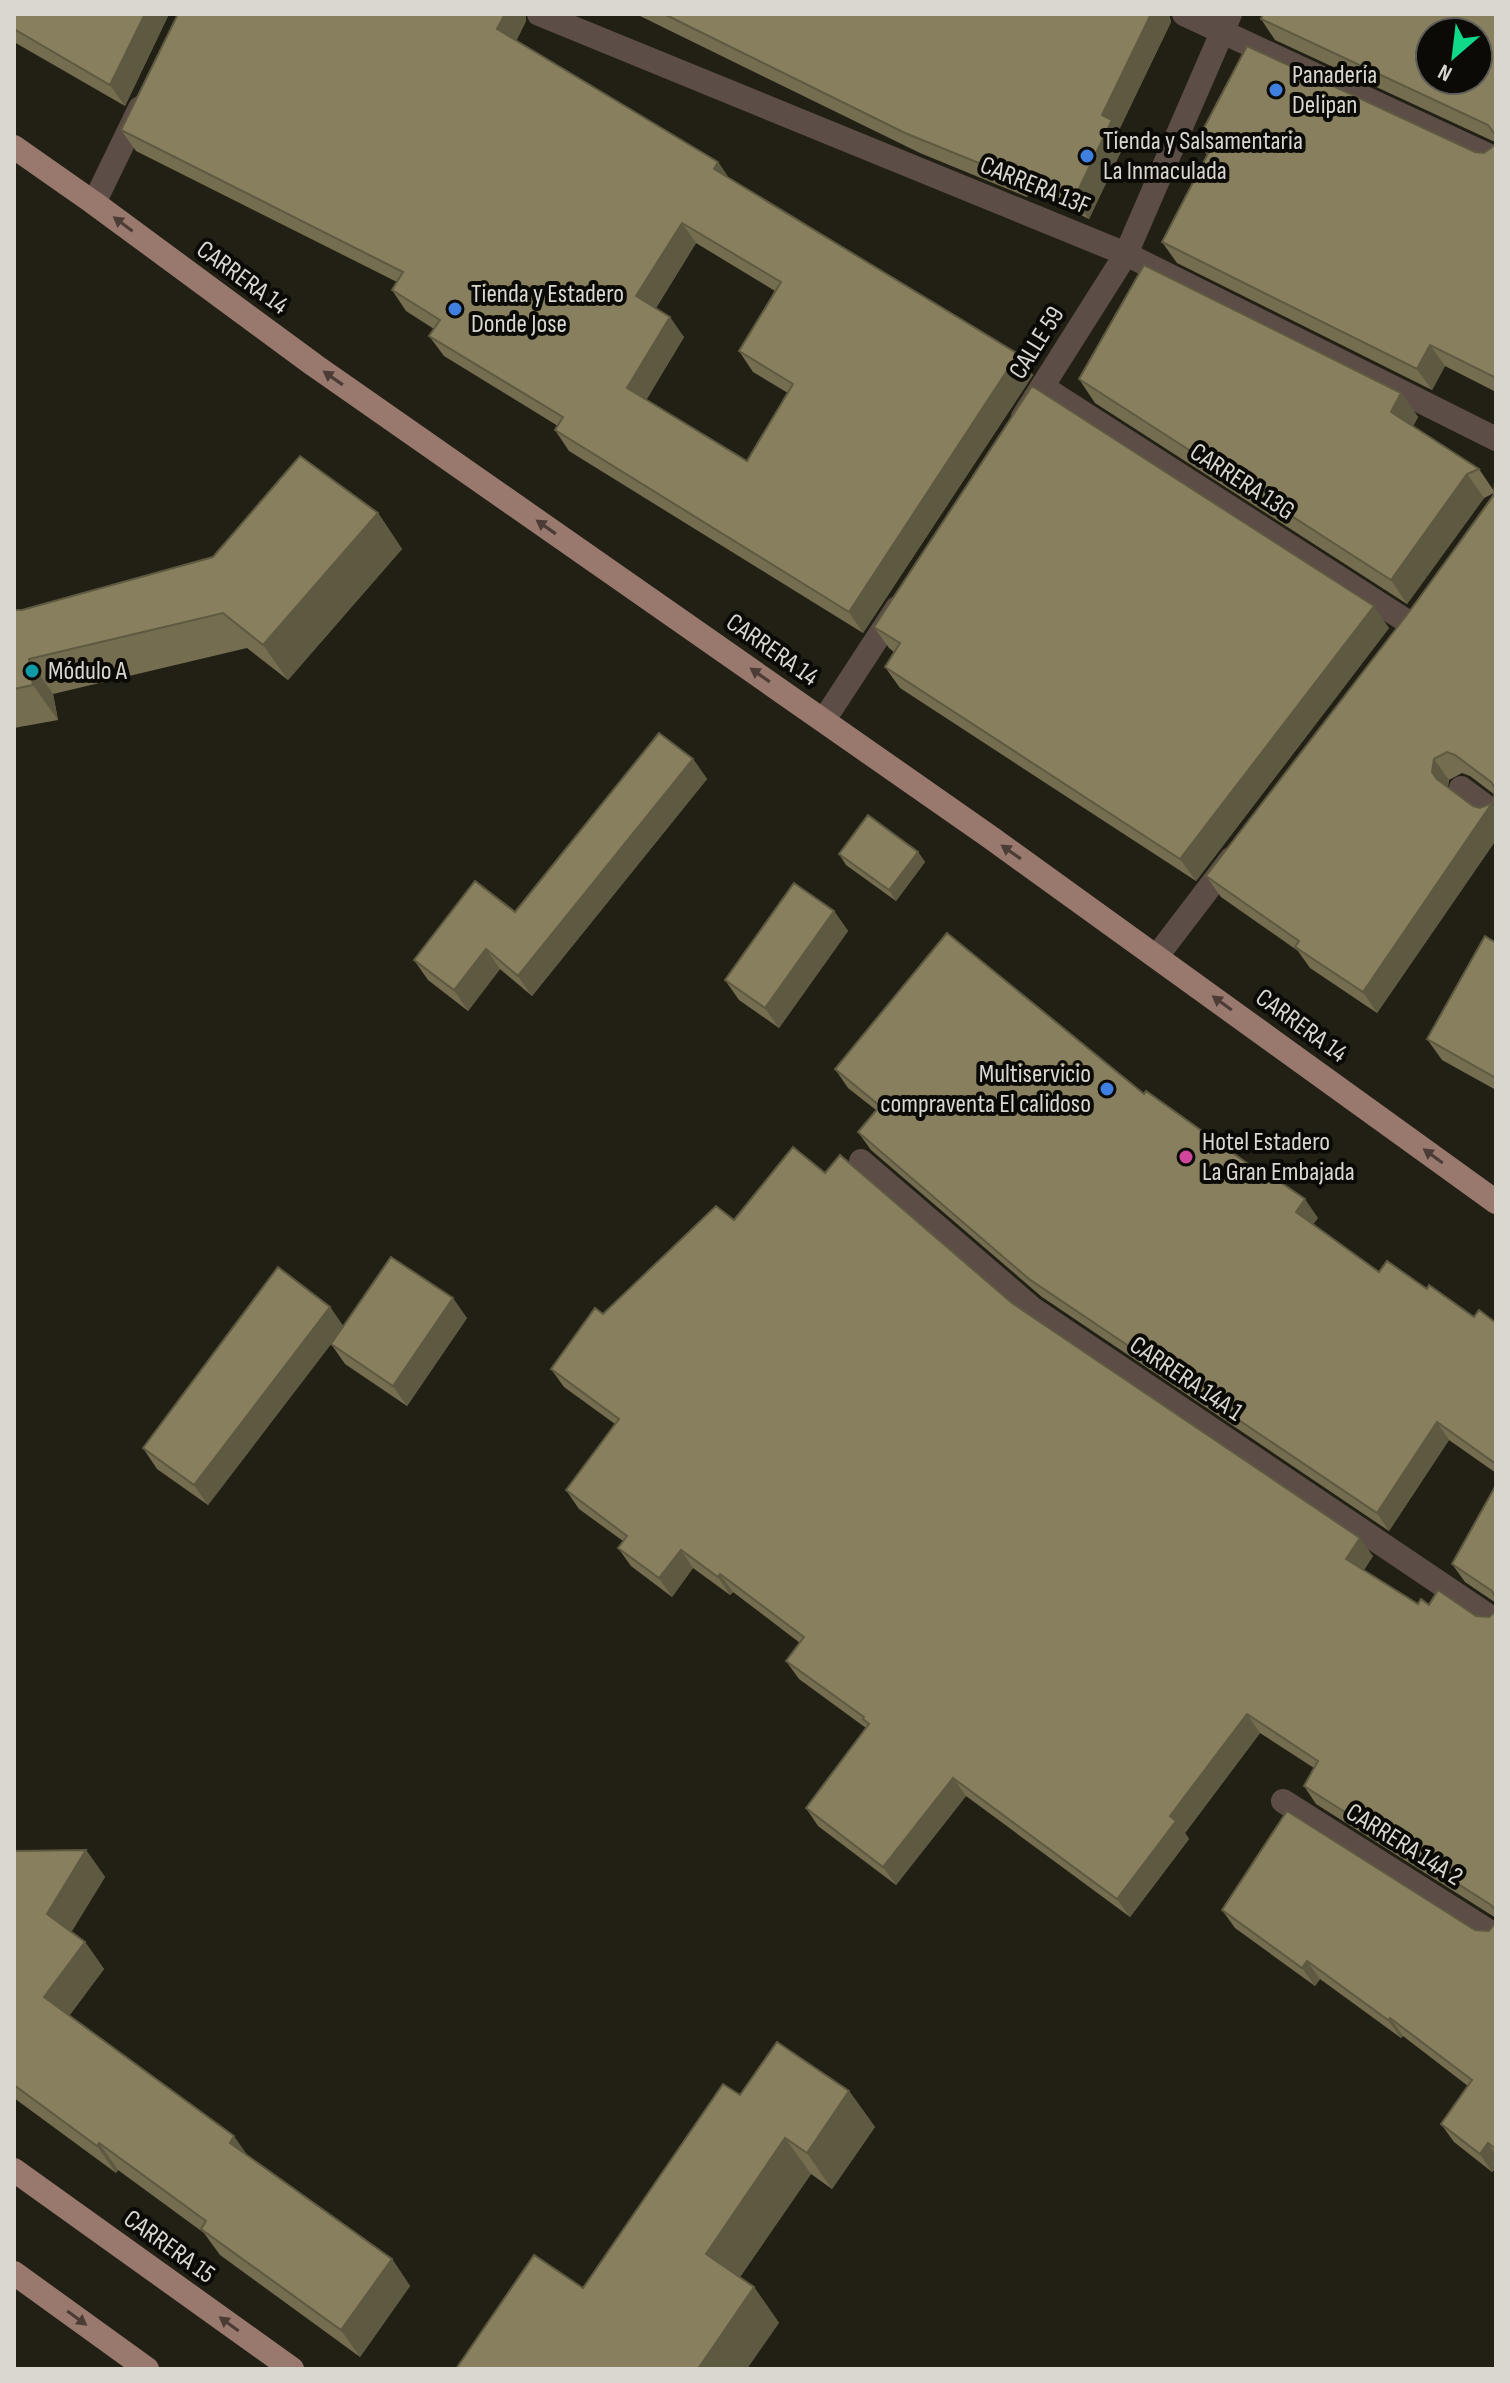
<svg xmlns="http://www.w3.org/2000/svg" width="1510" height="2383" viewBox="0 0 1510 2383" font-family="'Sofia Sans Condensed',sans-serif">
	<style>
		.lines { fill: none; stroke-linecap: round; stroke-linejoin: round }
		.minor { stroke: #5c4d47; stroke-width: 24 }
		.major { stroke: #99796e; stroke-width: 24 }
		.wall { fill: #746d50; fill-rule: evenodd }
		.shaded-wall { fill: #5e5941 }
		.building { fill: #877f5d; stroke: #5e5941; stroke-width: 2; fill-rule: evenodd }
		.oneway { fill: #4b3c35 }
		.shop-dot { fill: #3f7fe0; stroke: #0b0a06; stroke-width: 3 }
		.culture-dot { fill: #0f9aa8; stroke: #0b0a06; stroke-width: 3 }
		.hotel-dot { fill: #d1479c; stroke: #0b0a06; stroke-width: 3 }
		.labels { text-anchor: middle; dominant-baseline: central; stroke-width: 8; stroke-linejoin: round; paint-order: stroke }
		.poi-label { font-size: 26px; fill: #d9d7d0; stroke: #0b0a06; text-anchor: start }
		.street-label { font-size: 26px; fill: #d9d7d0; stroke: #0b0a06 }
	</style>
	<rect width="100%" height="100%" fill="#222015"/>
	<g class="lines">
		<path class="minor" d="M539,14L1126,254L1496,439
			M1184,14L1496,159
			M94,203L140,108
			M1043,387L1411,624
			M1023,417L1126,254L1230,14
			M824,720L897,608
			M1461,788L1496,814
			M1157,956L1231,859
			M861,1161L1033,1309L1496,1621
			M1283,1801L1496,1936"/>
		<path class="major" d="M14,147L94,203L314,365L990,837L1496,1202
			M14,2170L292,2369
			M14,2273L147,2369"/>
	</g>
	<path class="wall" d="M14,14H169L125,106L14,42Z
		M178,14H526V21L516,41L718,162L729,178L1018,354L1033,375L863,633L569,451L555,430L558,426L444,356L429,336L434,329L406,311L392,290L397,282L136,151L121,130ZM696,243L775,291L739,351L753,372L788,393L747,461L646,400L684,337L656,308Z
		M636,14H1169L1171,22L1119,130L1126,141L1089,219L1031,191L1027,197L920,153Z
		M1496,14V392L1445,366L1432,390L1177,263L1162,242L1207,155L1197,141L1484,153L1495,145V142L1275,40L1261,19Z
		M1079,379L1401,393L1418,417L1413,426L1479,469L1494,491L1495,795L1470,776L1462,773L1449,780L1448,787L1473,806L1480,808L1496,809V840L1377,1013L1310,968L1298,951L1221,897L1206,876L1409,612L1494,493L1484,498L1407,604L1095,403Z
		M378,513L402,549L288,680L247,648L53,694L58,720L14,728V610H22Z
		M874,627L1389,628L1196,881L900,688L885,667L894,652L889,648Z
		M693,759L707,779L532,996L500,969L468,1011L428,980L414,960L515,912Z
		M918,852L925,862L896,901L846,865L839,854Z
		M834,911L848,931L779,1028L739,1000L725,980Z
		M1496,943V1090L1442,1060L1427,1039Z
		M835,1069L1144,1094L1318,1218L1313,1224L1379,1272L1427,1289L1474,1317L1496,1323V1473L1449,1440L1389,1531L1042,1297L871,1150L858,1132L876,1110L848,1088Z
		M825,1173L1373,1556L1364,1570L1418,1604L1429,1605L1476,1616L1489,1617L1496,1611V1918L1316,1804L1304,1786L1314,1768L1260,1733L1185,1833L1189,1839L1130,1917L966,1796L896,1885L818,1826L806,1808L866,1728L799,1679L786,1661L800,1643L733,1592L730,1595L693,1568L672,1597L631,1566L618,1548L623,1541L579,1509L566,1490L615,1424L564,1387L551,1369L603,1314L734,1220Z
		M330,1307L343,1326L467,1318L407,1406L345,1364L331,1344L208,1505L157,1469L143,1448Z
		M1496,1485V1603L1465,1582L1452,1564Z
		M86,1850L105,1877L71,1932L85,1942L104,1969L69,2016L248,2156L392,2259L410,2286L360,2357L220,2255L204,2233L118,2170L116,2173L14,2098V1851Z
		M1222,1910L1489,1931L1496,1922V2168L1492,2172L1454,2142L1441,2124L1468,2086L1403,2036L1401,2038L1320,1979L1315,1986L1235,1928Z
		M849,2091L875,2127L832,2189L811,2174L740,2277L754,2287L779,2323L583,2288L740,2095Z"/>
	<path class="shaded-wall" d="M145,14H169L125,106L110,85Z
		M505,14H526V21L512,50L497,29Z
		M1151,14H1169L1171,22L1119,130L1126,141L1089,219L1074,199L1102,115Z
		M718,162L732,183L714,169Z
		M1016,170L1031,191L1027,197L1013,177Z
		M682,223L696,243L651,316L636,296Z
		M670,317L684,337L641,409L627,388Z
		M1430,345L1445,366L1432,390L1417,369Z
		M1018,354L1033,375L863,633L849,612Z
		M1401,393L1418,417L1408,436L1391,412Z
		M1467,474L1484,498L1407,604L1391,580Z
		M378,513L402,549L288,680L263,645Z
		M1374,606L1389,628L1196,881L1180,859Z
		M29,659L53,694L58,720L33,685Z
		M693,759L707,779L532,996L518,976Z
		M1434,759L1449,780L1447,793L1432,772Z
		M1492,803L1496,809V840L1377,1013L1363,992Z
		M918,852L925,862L896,901L889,890Z
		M834,911L848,931L779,1028L765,1008Z
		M486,949L500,969L468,1011L454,990Z
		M1305,1199L1318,1218L1309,1230L1296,1212Z
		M453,1298L467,1318L407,1406L393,1386Z
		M330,1307L344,1327L208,1505L194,1485Z
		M1437,1422L1449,1440L1389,1531L1377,1513Z
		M1360,1538L1373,1556L1359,1577L1346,1559Z
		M681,1550L693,1568L672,1597L659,1578Z
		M720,1574L733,1592L730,1595L718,1577Z
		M1247,1714L1260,1733L1185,1833L1189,1839L1130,1917L1117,1899L1170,1816Z
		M953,1778L966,1796L896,1885L883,1867Z
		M86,1850L105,1877L66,1941L47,1914Z
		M85,1942L104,1969L63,2024L44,1997Z
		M1307,1961L1320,1979L1315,1986L1302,1968Z
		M1390,2018L1403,2036L1401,2038L1388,2020Z
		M849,2091L875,2127L832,2189L807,2153Z
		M234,2136L253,2163L230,2143Z
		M785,2138L811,2174L731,2290L706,2254Z
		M99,2143L118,2170L116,2173L97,2146Z
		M1488,2143L1496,2155V2168L1492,2172L1480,2154Z
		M392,2259L410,2286L360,2357L341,2330Z
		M754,2287L779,2323L747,2369H698Z"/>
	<path class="building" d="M14,14H145L110,85L14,29Z
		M178,14H505L497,29L718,162L714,169L1018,354L849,612L555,430L563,417L429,336L440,320L392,290L403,272L121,130ZM682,223L781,282L739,351L793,384L747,461L627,388L670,317L636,296Z
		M664,14H1151L1102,115L1112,120L1074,199L1016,170L1013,177L905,133Z
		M1263,14H1496V136L1488,125L1261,19ZM1430,32H1478V80H1430Z
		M1247,46L1475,152L1484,153L1495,145L1496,137V378L1430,345L1417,369L1162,242L1211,148L1197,141Z
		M1144,265L1401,393L1391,412L1479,469L1467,474L1391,580L1079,379Z
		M1032,386L1374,606L1180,859L885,667L900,643L874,627Z
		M300,456L378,513L263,645L223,613L29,659L33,685L14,689V610H22L213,557Z
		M1495,481L1496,798L1494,800L1495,788L1491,782L1455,755L1447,752L1434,759L1432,772L1437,779L1473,806L1480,808L1492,803L1363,992L1295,947L1299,941L1206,876L1409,612L1494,495Z
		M659,733L693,759L518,976L486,949L454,990L414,960L475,881L515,912Z
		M868,815L918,852L889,890L839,854Z
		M794,883L834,911L765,1008L725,980Z
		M947,933L1144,1094L1146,1091L1265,1176L1267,1173L1305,1199L1296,1212L1379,1272L1387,1261L1427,1289L1429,1285L1474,1317L1479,1310L1496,1323V1464L1437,1422L1377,1513L1029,1279L858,1132L880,1106L835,1069Z
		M1485,936L1496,943V1078L1427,1039Z
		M793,1147L825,1173L840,1155L1012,1303L1360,1538L1346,1559L1418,1604L1421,1599L1429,1605L1438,1590L1476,1616L1489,1617L1496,1611V1911L1491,1905L1304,1786L1318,1761L1247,1714L1170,1816L1176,1821L1117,1899L953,1778L883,1867L806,1808L869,1724L863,1719L864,1717L786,1661L804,1637L720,1574L718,1577L681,1550L659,1578L618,1548L627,1536L566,1490L619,1419L551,1369L595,1308L603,1314L716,1206L734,1220Z
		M391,1257L453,1298L393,1386L331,1344Z
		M278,1267L330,1307L194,1485L143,1448Z
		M1496,1485V1599L1492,1591L1452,1564Z
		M1287,1811L1475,1930L1489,1931L1496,1922V2149L1488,2143L1480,2154L1441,2124L1472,2080L1390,2018L1388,2020L1307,1961L1302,1968L1222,1910Z
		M86,1850L47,1914L85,1942L44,1997L234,2136L230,2143L392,2259L341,2330L201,2229L206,2221L99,2143L97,2146L14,2085V1851Z
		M777,2042L849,2091L807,2153L785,2138L706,2254L754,2287L698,2369H456L534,2255L583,2288L723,2084L740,2095Z"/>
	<defs><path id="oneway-solid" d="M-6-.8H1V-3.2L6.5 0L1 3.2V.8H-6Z" transform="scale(2)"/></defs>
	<g class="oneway">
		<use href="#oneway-solid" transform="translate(123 224) rotate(-143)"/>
		<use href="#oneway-solid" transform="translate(333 378) rotate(-145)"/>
		<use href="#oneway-solid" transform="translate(546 527) rotate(-145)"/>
		<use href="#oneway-solid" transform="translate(760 675) rotate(-145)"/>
		<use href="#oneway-solid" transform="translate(1011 852) rotate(-145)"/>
		<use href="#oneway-solid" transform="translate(1222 1003) rotate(-144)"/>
		<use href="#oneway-solid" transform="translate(1433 1156) rotate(-144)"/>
		<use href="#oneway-solid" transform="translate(77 2318) rotate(36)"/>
		<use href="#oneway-solid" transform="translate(229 2324) rotate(-144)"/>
	</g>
	<g class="shop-dot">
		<circle cx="1276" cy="90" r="8"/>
		<circle cx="1087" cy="156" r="8"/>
		<circle cx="455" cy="309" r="8"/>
		<circle cx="1107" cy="1089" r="8"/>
	</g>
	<circle class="culture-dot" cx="32" cy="671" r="8"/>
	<circle class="hotel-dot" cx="1186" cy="1157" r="8"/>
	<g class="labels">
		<g class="poi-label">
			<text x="1292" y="75">Panadería<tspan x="1292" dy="30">Delipan</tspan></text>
			<text x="1103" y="141">Tienda y Salsamentaria<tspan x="1103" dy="30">La Inmaculada</tspan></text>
			<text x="471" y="294">Tienda y Estadero<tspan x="471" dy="30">Donde Jose</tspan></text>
			<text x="48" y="671">Módulo A</text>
			<text x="1091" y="1074" text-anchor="end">Multiservicio<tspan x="1091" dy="30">compraventa El calidoso</tspan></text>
			<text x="1202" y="1142">Hotel Estadero<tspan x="1202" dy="30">La Gran Embajada</tspan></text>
		</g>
		<g class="street-label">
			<text transform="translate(1035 186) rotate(22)">CARRERA 13F</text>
			<text transform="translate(242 278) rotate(36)">CARRERA 14</text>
			<text transform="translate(1037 343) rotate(-58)">CALLE 59</text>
			<text transform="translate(1242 482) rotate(33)">CARRERA 13G</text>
			<text transform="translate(772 650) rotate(35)">CARRERA 14</text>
			<text transform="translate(1301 1026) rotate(36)">CARRERA 14</text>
			<text transform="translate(1186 1379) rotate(34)">CARRERA 14A 1</text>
			<text transform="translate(1404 1845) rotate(32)">CARRERA 14A 2</text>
			<text transform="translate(169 2247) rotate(36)">CARRERA 15</text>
		</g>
	</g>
	<rect width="1510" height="2383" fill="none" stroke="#d9d7d0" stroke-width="32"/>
	<g transform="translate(1454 56) rotate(208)"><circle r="38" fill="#0b0a06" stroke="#5d5c57" stroke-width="2"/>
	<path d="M0-6L14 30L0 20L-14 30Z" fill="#10d98a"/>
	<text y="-12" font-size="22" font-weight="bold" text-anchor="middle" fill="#d9d7d0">N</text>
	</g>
</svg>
